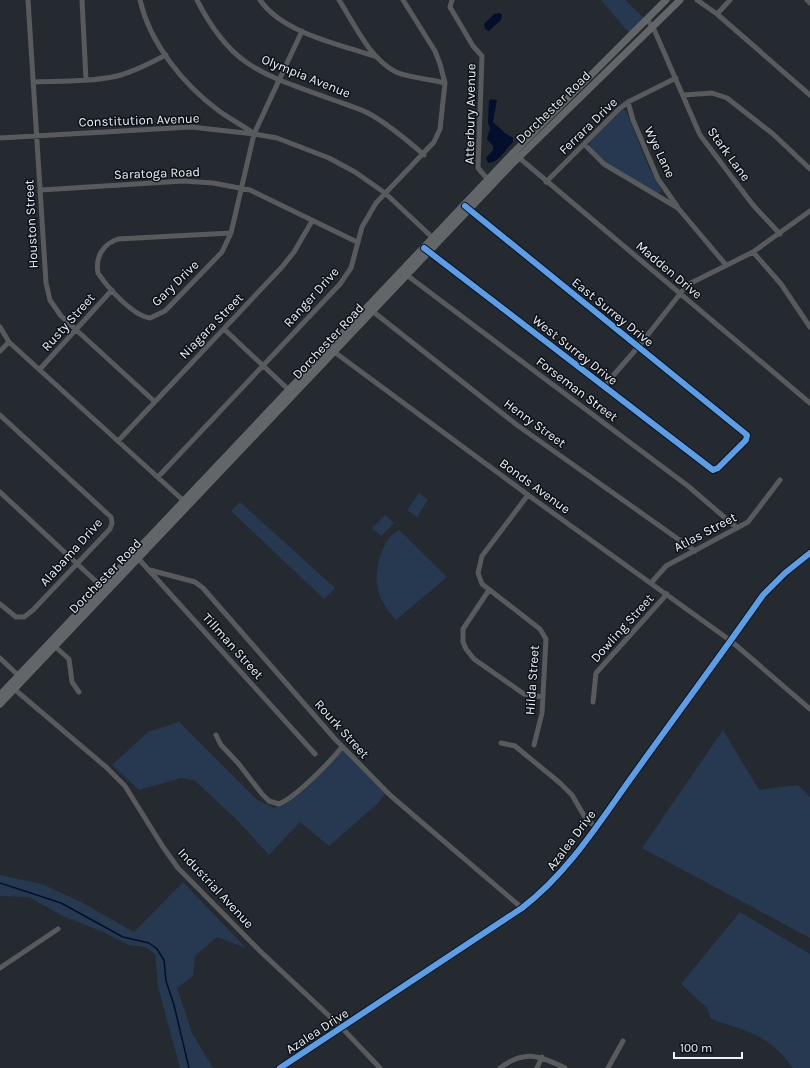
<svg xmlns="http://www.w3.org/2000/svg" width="810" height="1068" viewBox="0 0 810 1068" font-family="Karla,sans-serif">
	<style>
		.green { fill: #263950 }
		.water { fill: #030f2b }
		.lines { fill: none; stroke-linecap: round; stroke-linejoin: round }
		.stream { stroke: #030f2b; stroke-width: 1.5 }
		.street { stroke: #585a5c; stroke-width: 5 }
		.secondary { stroke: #636668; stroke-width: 7 }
		.cycleway-casing { stroke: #0d1116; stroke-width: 8 }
		.cycleway { stroke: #5a9eea; stroke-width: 6 }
		.labels { text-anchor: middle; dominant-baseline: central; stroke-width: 3; stroke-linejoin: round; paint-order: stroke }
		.street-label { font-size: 13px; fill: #eaf1f9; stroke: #0d1116 }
	</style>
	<rect width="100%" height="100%" fill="#242a30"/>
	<path class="green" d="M601,0H625L644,18L630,34Z
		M623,109L626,111L649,168L662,191L657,194L604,162L589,147L591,140Z
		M419,493L428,500L417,517L407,510Z
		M240,502L335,588L324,599L231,511Z
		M385,515L394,523L381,536L372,528Z
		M399,530L447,577L396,620C378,600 372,583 380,557C384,545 388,536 399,530Z
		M179,722L256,799L274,808L285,802L342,747L387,792L377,804L329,846L300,822L269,855L236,819L194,780L181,778L139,790L112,765L148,732Z
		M723,730L759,790L798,785L810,797V938L642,848Z
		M0,875L42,884L81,902L134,932L183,882L246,948L217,937L195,956L193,976L177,988L192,1033L213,1068H180L158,987L155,954L145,947L129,945L103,932L63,916L29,897L0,896Z
		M740,912L810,954V1068H793C770,1035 747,1031 711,1019L707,1008L681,984Z"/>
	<path class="water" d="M500,13L502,15L501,20L489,31L485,29L484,24L494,14Z
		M491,99L497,100L493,122L505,133L513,138V142C506,149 499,163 488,163L486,158L493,150V146L487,139L490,128L488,123L489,101Z"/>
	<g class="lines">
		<path class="stream" d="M0,883L61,903L123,937L149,943L157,949L164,960L166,981L174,1005L189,1068"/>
		<path class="street" d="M28,0L46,283L50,300L61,316L154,401
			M82,0L86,80
			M140,0C150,44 184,85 219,111C230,119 242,125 253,133
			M197,0C231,67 262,74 328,98C341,103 355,107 368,113C388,124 406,139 424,155
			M260,0C283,33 338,44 374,56
			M339,0C355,25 369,58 396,72C410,78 430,79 445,83
			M452,0L450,7L473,46L482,56L478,168L490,182
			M697,0L717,14L810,95
			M807,0L810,3
			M717,14L730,0
			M647,20L653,27L700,135L753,205L780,234
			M33,82C61,81 90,82 117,76C134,72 150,63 166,55
			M684,95L712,93L727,98L773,134L810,169
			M628,102L633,120L658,179L677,206
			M0,138L191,127L254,134L277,138L329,158L355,172L385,193L434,239
			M584,144L604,164L678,208L726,265
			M517,156L810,403
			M546,182L619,109L628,102L676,78
			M41,190L183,181L213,183L250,190L357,242
			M231,233L118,239C103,244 95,257 98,273C107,287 133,316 150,318L165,311L222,252L231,233L254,134L302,31
			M427,250L713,470L718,468L746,440L747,435L467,207
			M753,252L781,284L810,327
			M404,273L688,486L737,528
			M371,310L517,425L695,551
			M0,327L9,342L21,353L185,502
			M224,329L290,391
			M0,351L9,342
			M333,351L528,495L731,641L810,709
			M40,369L112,290
			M604,386L639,346L687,285L753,252L810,211
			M0,415L111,517L112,523L110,529L33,610L24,617H16L0,604
			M118,441L282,267L294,252L312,221
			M158,477L340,284L351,268L362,227L376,203L434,142L440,129L445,83L440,64L435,51L403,0
			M0,492L102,587
			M528,495L482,556L478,573L482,584L540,629L546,639L542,713L534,745
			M136,556L315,754
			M150,570L195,582L203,588L335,739L391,796L522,908
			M651,583L666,566L748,522L780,480
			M489,590L463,629V642L466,649L474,659L524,694L543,697
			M52,644L69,659L72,682L79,692
			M0,658L21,678
			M13,688L106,767L125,786L163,847L178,868L260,951L342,1028L380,1068
			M593,702L596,673L667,594
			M216,735L221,745L238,763L262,794L269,801L279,804C296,797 330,762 342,747
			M501,743L515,746L560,783L572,795L586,819L596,827
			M0,968L58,929
			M500,1068C525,1049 539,1056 565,1068
			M537,1068L542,1057
			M608,1068L623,1041"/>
		<path class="secondary" d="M0,695L513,153L666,0
			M0,704L511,165L680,0
			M280,1068L522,908C569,872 600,821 634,774C677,714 721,655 763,595L785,573L810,553"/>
		<defs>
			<path id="cycleway" d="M424,248L713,470L718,468L746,440L747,435L465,206
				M280,1068L522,908C569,872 600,821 634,774C677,714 721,655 763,595L785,573L810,553"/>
		</defs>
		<use href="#cycleway" class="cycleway-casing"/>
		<use href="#cycleway" class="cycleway"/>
	</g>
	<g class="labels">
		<g class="street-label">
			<text transform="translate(306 76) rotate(22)">Olympia Avenue</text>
			<text transform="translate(553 107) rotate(-44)">Dorchester Road</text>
			<text transform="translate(470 114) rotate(-89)">Atterbury Avenue</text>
			<text transform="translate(139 120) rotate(-2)">Constitution Avenue</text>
			<text transform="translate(588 126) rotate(-44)">Ferrara Drive</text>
			<text transform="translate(660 152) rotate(65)">Wye Lane</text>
			<text transform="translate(729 154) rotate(54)">Stark Lane</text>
			<text transform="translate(157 173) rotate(-2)">Saratoga Road</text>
			<text transform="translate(31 224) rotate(-93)">Houston Street</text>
			<text transform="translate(669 270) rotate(40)">Madden Drive</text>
			<text transform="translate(175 283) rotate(-44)">Gary Drive</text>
			<text transform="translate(311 297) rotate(-48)">Ranger Drive</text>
			<text transform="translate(613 312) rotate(39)">East Surrey Drive</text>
			<text transform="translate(68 322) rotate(-48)">Rusty Street</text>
			<text transform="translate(211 326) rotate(-46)">Niagara Street</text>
			<text transform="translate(328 341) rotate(-47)">Dorchester Road</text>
			<text transform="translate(575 350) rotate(38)">West Surrey Drive</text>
			<text transform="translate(577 389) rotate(37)">Forseman Street</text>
			<text transform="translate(535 423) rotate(36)">Henry Street</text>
			<text transform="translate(535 486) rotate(36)">Bonds Avenue</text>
			<text transform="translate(705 532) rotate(-28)">Atlas Street</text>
			<text transform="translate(71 552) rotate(-48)">Alabama Drive</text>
			<text transform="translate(105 576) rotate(-46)">Dorchester Road</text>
			<text transform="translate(622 628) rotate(-48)">Dowling Street</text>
			<text transform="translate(233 646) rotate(48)">Tillman Street</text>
			<text transform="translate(532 680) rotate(-86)">Hilda Street</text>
			<text transform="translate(342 729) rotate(48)">Rourk Street</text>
			<text transform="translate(571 840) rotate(-53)">Azalea Drive</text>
			<text transform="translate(216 888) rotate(47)">Industrial Avenue</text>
			<text transform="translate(317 1031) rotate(-33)">Azalea Drive</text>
		</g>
	</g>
	<path d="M674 1052v6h68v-6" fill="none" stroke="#eaf1f9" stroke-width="2"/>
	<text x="680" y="1052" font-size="12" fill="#eaf1f9" stroke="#0d1116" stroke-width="3" paint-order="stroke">100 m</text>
</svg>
